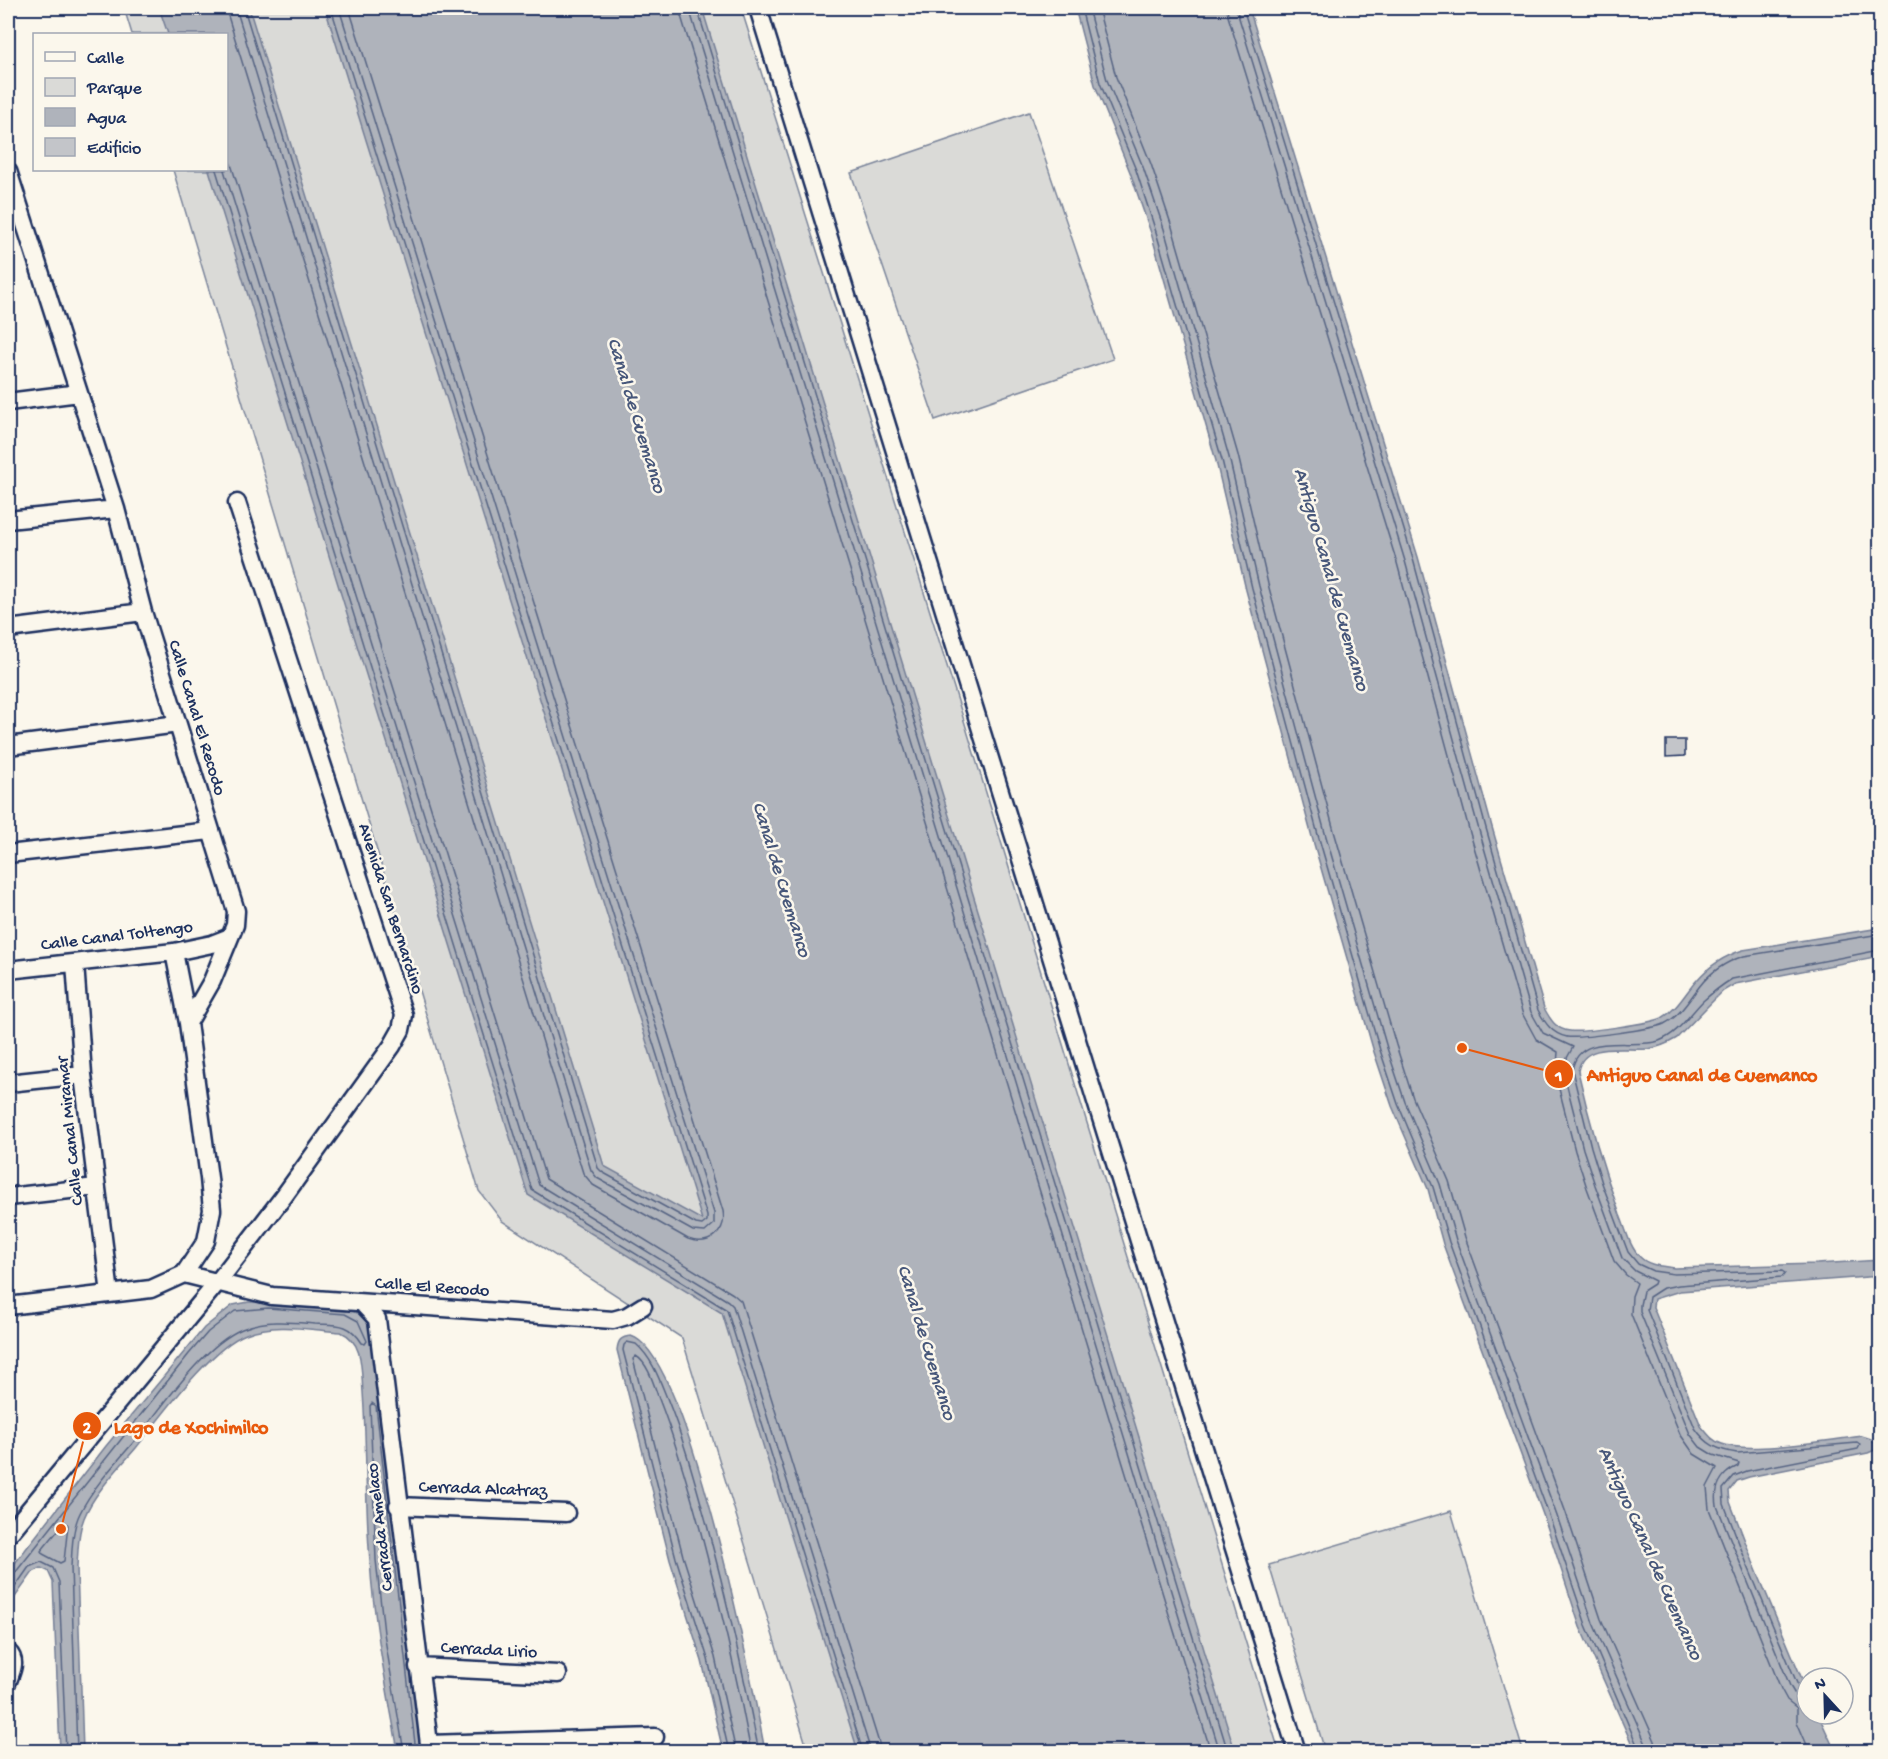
<svg xmlns="http://www.w3.org/2000/svg" width="1888" height="1759" viewBox="0 0 1888 1759" font-family="'Gochi Hand',sans-serif">
	<style>
		.green { fill: #dadad7; stroke: #7a849a; stroke-width: 1.5 }
		.water { fill: #afb3bb; stroke: #747e96; stroke-width: 1.5 }
		.lines { fill: none; stroke-linecap: round; stroke-linejoin: round }
		.shore { stroke: #566483; stroke-width: 1.5 }
		.building { fill: #c3c5c9; stroke: #1b2f5e; stroke-width: 1.5 }
		.street-casing { stroke: #1b2f5e; stroke-width: 21 }
		.street { stroke: #fbf7ec; stroke-width: 16 }
		.labels { text-anchor: middle; dominant-baseline: central; stroke-width: 5; stroke-linejoin: round; paint-order: stroke }
		.street-label { font-size: 18px; fill: #1b2f5e; stroke: #fbf7ec }
		.water-label { font-size: 20px; font-style: italic; fill: #47577a; stroke: #fbf7ec }
		.leader { fill: none; stroke: #e8590c; stroke-width: 2 }
		.callout-dot { fill: #e8590c; stroke: #fbf7ec; stroke-width: 2 }
		.mark-label { font-size: 18px; text-anchor: middle; font-weight: bold; fill: #fff }
		.callout-label { font-size: 20px; text-anchor: middle; font-weight: bold; fill: #e8590c; stroke: #fbf7ec; stroke-width: 5; stroke-linejoin: round; paint-order: stroke }
	</style>
	<rect width="100%" height="100%" fill="#fbf7ec"/>
	<filter id="ink" filterUnits="userSpaceOnUse"><feTurbulence type="fractalNoise" baseFrequency=".0167" numOctaves="2"/><feDisplacementMap in="SourceGraphic" scale="12" xChannelSelector="R" yChannelSelector="G"/><feConvolveMatrix kernelMatrix="1 2 1 2 8 2 1 2 1" color-interpolation-filters="sRGB"/></filter>
	<g filter="url(#ink)">
		<path class="green" d="M124,8H741L958,701L1279,1751H808L682,1338L502,1221L479,1191L173,170H226V34H132Z
			M1029,112L1113,359L935,420L851,173Z
			M1451,1511L1523,1751H1325L1269,1565Z"/>
		<path class="water" d="M159,8H249L604,1166L702,1220L325,8H702L1235,1751H858L722,1313L528,1195L209,170H226V34H168Z
			M1075,8H1249L1418,557L1492,827L1544,1008C1550,1019 1556,1030 1570,1031C1583,1033 1652,1023 1662,1018C1678,1009 1685,993 1697,980C1710,965 1724,956 1743,950L1880,928V956L1735,984L1723,991L1707,1007L1677,1038C1667,1044 1658,1048 1647,1049C1624,1051 1583,1041 1578,1071C1589,1120 1603,1168 1620,1215C1626,1229 1629,1246 1640,1257C1649,1266 1662,1266 1674,1268L1817,1264L1880,1260V1276L1680,1291L1654,1299L1653,1307L1701,1426C1707,1433 1712,1441 1722,1444C1749,1454 1830,1440 1862,1436L1871,1439L1875,1444V1450L1868,1453L1749,1477L1737,1481L1729,1491L1730,1502L1753,1562L1807,1691V1714H1818L1835,1751H1635L1580,1627L1545,1520L1443,1244L1428,1189L1392,1106L1374,1052L1312,837L1246,590L1216,461L1151,233L1130,172L1095,85Z
			M249,1302C271,1302 348,1303 362,1316C370,1324 373,1339 376,1350L406,1630L422,1751H398C387,1689 374,1625 370,1561C365,1505 367,1448 363,1392C361,1370 364,1342 341,1332C310,1330 276,1322 246,1334C210,1348 161,1417 136,1448C119,1468 94,1493 84,1518C78,1533 78,1551 77,1567L83,1751H60L53,1582L48,1571L41,1568L33,1572L8,1607V1572L106,1446L204,1328L233,1305Z
			M631,1336C688,1352 753,1687 765,1751H723L702,1661L670,1560L617,1350C618,1340 621,1337 631,1336Z"/>
		<g class="lines">
			<path class="shore" d="M227,8L228,16L583,1173L593,1185L688,1239C709,1247 727,1232 723,1211L349,8
				M236,8L591,1170L597,1178L693,1231L705,1232L714,1224V1213L339,8
				M244,8L598,1168L602,1172L696,1224L702,1225L707,1221V1216L331,8
				M680,8L681,16L1211,1752
				M689,8L1220,1752
				M697,8L1228,1752
				M1081,8L1100,83L1136,170L1156,232L1222,460L1252,588L1318,835L1380,1050L1398,1104L1433,1187L1449,1242L1550,1518L1586,1625L1640,1752
				M1088,8L1107,80L1143,167L1164,229L1229,457L1259,586L1325,833L1387,1048L1405,1102L1440,1184L1456,1240L1557,1516L1593,1623L1646,1744L1648,1752
				M1098,8L1116,77L1151,164L1172,227L1238,455L1268,584L1334,831L1396,1045L1413,1098L1449,1181L1465,1237L1566,1513L1601,1619L1655,1741L1657,1752
				M1227,8L1228,16L1397,563L1470,833L1523,1015L1536,1039L1558,1052L1556,1077L1575,1151L1587,1188L1614,1261L1626,1275L1637,1283L1632,1296L1631,1314L1680,1434L1694,1454L1717,1468L1707,1487L1709,1509L1781,1689L1787,1700L1797,1708V1722L1810,1752
				M1236,8L1405,561L1479,830L1531,1012L1543,1033L1573,1047L1567,1058L1564,1074L1583,1149L1595,1185L1622,1258L1635,1271L1655,1281L1654,1284L1643,1291L1640,1305V1312L1690,1434L1700,1447L1713,1455L1739,1463L1738,1466C1720,1474 1714,1487 1717,1506L1790,1686L1796,1696L1807,1700
				M1243,8L1413,559L1486,828L1538,1010C1545,1023 1552,1034 1567,1037C1578,1039 1654,1029 1664,1024C1680,1016 1689,1000 1699,987C1711,971 1725,962 1744,956L1880,934
				M226,155L231,164L546,1179L733,1294L741,1301L879,1743L880,1752
				M216,170L532,1190L727,1310L863,1752
				M224,170L539,1185L728,1301L733,1306L871,1752
				M65,1522L68,1525L64,1561L60,1563L43,1554L41,1551Z
				M8,1575L15,1573L189,1354L208,1332L235,1311L268,1308L345,1314L358,1321L367,1341L365,1344L362,1343C349,1322 337,1325 315,1324C290,1322 266,1319 242,1329C204,1345 164,1404 138,1437C118,1461 94,1485 80,1513C72,1529 72,1550 71,1567L77,1752
				M8,1597L29,1567L41,1562L53,1568L59,1582L66,1752
				M1807,1692L1802,1691L1799,1688L1747,1564L1724,1504L1723,1489L1734,1476L1747,1471L1858,1449L1860,1445L1857,1443L1737,1453C1717,1450 1706,1444 1695,1428L1647,1310L1649,1297L1663,1288L1679,1285L1782,1277L1785,1273L1782,1271L1674,1274L1653,1271L1638,1264L1628,1252L1602,1183L1591,1147L1572,1070C1579,1030 1631,1050 1659,1041C1678,1034 1689,1015 1703,1001C1712,993 1722,985 1732,979L1880,950
				M404,1752L384,1633L376,1560L370,1406L372,1403L376,1406L416,1752
				M729,1752L708,1659L676,1558L623,1350L624,1345L627,1342L636,1344C652,1358 659,1378 667,1398C684,1440 695,1482 707,1525C727,1600 744,1675 759,1752
				M736,1752L715,1657L683,1556L633,1359L636,1356C648,1363 654,1385 659,1399C676,1442 688,1485 700,1529C720,1603 737,1677 751,1752"/>
		</g>
		<path class="building" d="M1666,740H1685V756L1666,757Z"/>
		<g class="lines">
			<defs>
				<path id="street" d="M758,8L1297,1752
					M8,171L116,509L143,612L236,911L235,925L212,981L188,1023L209,1178L212,1210L206,1241L184,1274
					M8,402L79,393
					M8,520L116,509
					M8,629L143,612
					M8,746L178,724
					M8,854L210,831
					M174,952L188,1023
					M75,963L83,1075L110,1294
					M8,970L174,952L212,944L230,937
					M8,1083L83,1075
					M8,1197L96,1187
					M362,1303L377,1319L430,1752
					M8,1306L151,1289L184,1274L272,1296L613,1320L627,1316L643,1306
					M398,1506L566,1513
					M8,1535L217,1283L284,1196L392,1046L401,1030L404,1015L237,503
					M8,1652C17,1661 12,1670 8,1681
					M418,1667L558,1674
					M429,1744L655,1737"/>
			</defs>
			<use href="#street" class="street-casing"/>
			<use href="#street" class="street"/>
		</g>
	</g>
	<g class="labels">
		<g class="street-label">
			<text transform="translate(196 718) rotate(73)">Calle Canal El Recodo</text>
			<text transform="translate(390 909) rotate(72)">Avenida San Bernardino</text>
			<text transform="translate(117 937) rotate(-7)">Calle Canal Toltengo</text>
			<text transform="translate(71 1131) rotate(-96)">Calle Canal Miramar</text>
			<text transform="translate(432 1288) rotate(4)">Calle El Recodo</text>
			<text transform="translate(483 1490) rotate(2)">Cerrada Alcatraz</text>
			<text transform="translate(381 1527) rotate(-97)">Cerrada Amelaco</text>
			<text transform="translate(489 1651) rotate(3)">Cerrada Lirio</text>
		</g>
		<g class="water-label">
			<text transform="translate(635 416) rotate(73)">Canal de Cuemanco</text>
			<text transform="translate(1330 580) rotate(74)">Antiguo Canal de Cuemanco</text>
			<text transform="translate(780 880) rotate(73)">Canal de Cuemanco</text>
			<text transform="translate(925 1343) rotate(73)">Canal de Cuemanco</text>
			<text transform="translate(1649 1554) rotate(66)">Antiguo Canal de Cuemanco</text>
		</g>
	</g>
	<path class="leader" d="M1462 1048L1559 1074M61 1529L87 1426"/>
	<g class="callout-dot">
		<circle cx="1462" cy="1048" r="6"/>
		<circle cx="61" cy="1529" r="6"/>
		<circle cx="1559" cy="1074" r="15"/>
		<circle cx="87" cy="1426" r="15"/>
	</g>
	<g class="mark-label">
		<text x="1559" y="1081">1</text>
		<text x="87" y="1433">2</text>
	</g>
	<g class="callout-label">
		<text x="1702" y="1081">Antiguo Canal de Cuemanco</text>
		<text x="191" y="1433">Lago de Xochimilco</text>
	</g>
	<rect width="1888" height="1759" fill="none" stroke="#fbf7ec" stroke-width="30"/>
	<rect x="15" y="15" width="1858" height="1729" fill="none" stroke="#1b2f5e" stroke-width="2" filter="url(#ink)"/>
	<rect x="33" y="33" width="195" height="138" fill="#fbf7ec" stroke="#a1a7b3" stroke-width="1.5"/>
	<rect x="45" y="52" width="30" height="9" fill="#fbf7ec" stroke="#a1a7b3" stroke-width="1.5"/>
	<text x="87" y="63" font-size="18" fill="#1b2f5e">Calle</text>
	<rect x="45" y="78" width="30" height="18" fill="#dadad7" stroke="#a1a7b3" stroke-width="1.5"/>
	<text x="87" y="93" font-size="18" fill="#1b2f5e">Parque</text>
	<rect x="45" y="108" width="30" height="18" fill="#afb3bb" stroke="#a1a7b3" stroke-width="1.5"/>
	<text x="87" y="123" font-size="18" fill="#1b2f5e">Agua</text>
	<rect x="45" y="138" width="30" height="18" fill="#c3c5c9" stroke="#a1a7b3" stroke-width="1.5"/>
	<text x="87" y="153" font-size="18" fill="#1b2f5e">Edificio</text>
	<g transform="translate(1825 1696) rotate(338)"><circle r="28" fill="#fbf7ec" stroke="#a1a7b3" stroke-width="1.5"/>
	<path d="M0-4.5L10 22L0 15L-10 22Z" fill="#1b2f5e"/>
	<text y="-9" font-size="16" font-weight="bold" text-anchor="middle" fill="#1b2f5e">N</text>
	</g>
</svg>
